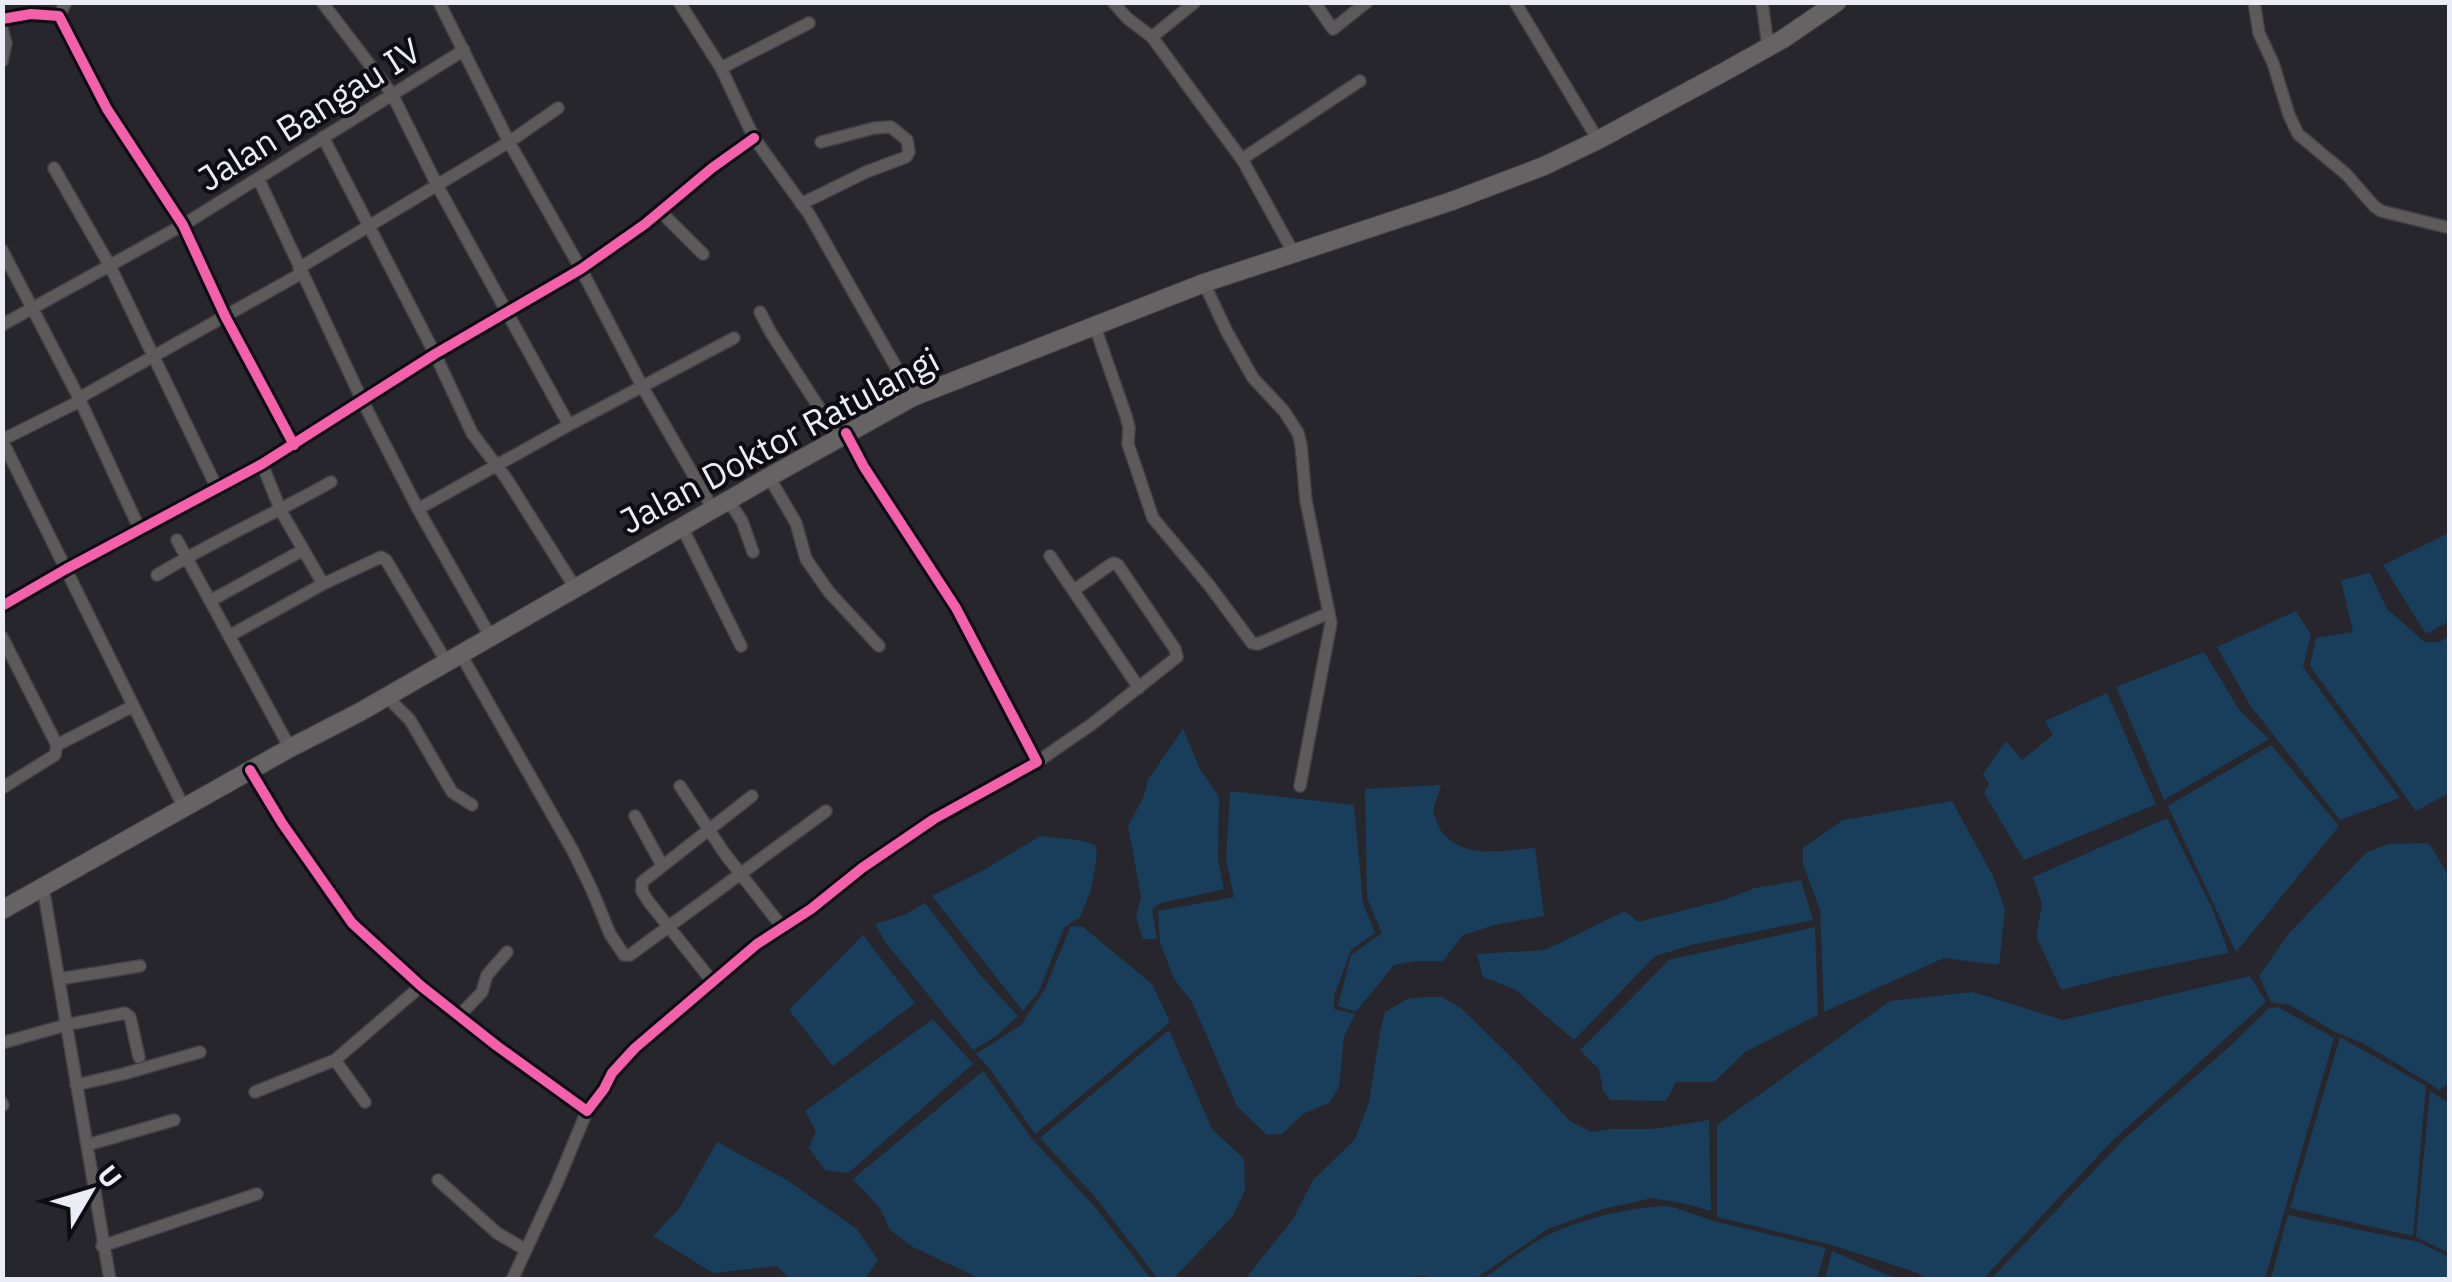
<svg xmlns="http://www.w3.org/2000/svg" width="2452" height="1282" viewBox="0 0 2452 1282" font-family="'IBM Plex Sans',sans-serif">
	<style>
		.water { fill: #183e5b }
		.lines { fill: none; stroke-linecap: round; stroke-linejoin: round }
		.minor-casing { stroke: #434347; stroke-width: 14 }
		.trunk-casing { stroke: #434347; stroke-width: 20 }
		.minor { stroke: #5d5a5b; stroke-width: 11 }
		.trunk { stroke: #666364; stroke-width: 18 }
		.cycleway-casing { stroke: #0d0c13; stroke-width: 16 }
		.cycleway { stroke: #f560ab; stroke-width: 10 }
		.labels { text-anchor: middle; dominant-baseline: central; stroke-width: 8; stroke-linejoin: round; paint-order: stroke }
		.street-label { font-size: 35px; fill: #ececf6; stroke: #0d0c13 }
	</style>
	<rect width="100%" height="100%" fill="#26262c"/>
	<path class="water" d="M2449,533V621L2426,634L2383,565Z
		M2370,573L2387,609L2425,642H2439L2449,636V793L2416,811L2310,666L2316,638L2353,632L2341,580Z
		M2296,611L2311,635L2303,667L2400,798L2340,820L2250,705L2217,647Z
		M2204,652L2240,711L2269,739L2164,800L2116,687Z
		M2107,693L2156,804L2024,860L1984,793L1989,784L1983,774L2006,741L2022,760L2053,735L2045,721Z
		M1183,729L1200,769L1219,797L1218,860L1224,889L1158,904L1152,910L1157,939H1143L1136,918L1141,897L1128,826L1144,796L1148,780Z
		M2271,745L2339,826L2236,952L2168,806Z
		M1441,785L1433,811C1436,818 1438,828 1443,833C1465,860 1505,850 1535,848L1544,916L1495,925L1463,935L1443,961H1415L1394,965L1356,1012L1338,1006L1351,955L1382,933L1367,898L1365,789Z
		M1230,791L1354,805L1363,903L1375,933L1351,950L1334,996V1009L1355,1014L1344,1037L1339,1087L1329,1103L1303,1114L1282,1134L1267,1135L1237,1106L1192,1002L1174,979L1160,943L1158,911L1234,897L1226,860Z
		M1952,801L1993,876L2005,909L1999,965L1944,958L1824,1012L1820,910L1803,864V848L1843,820Z
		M2167,818L2212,908L2229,953L2120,975L2061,990L2036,936L2042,904L2033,877Z
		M1040,836L1079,840L1095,845L1097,855L1091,890L1080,917L1064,928L1039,991L1023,1011L932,896L982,871Z
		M2429,843L2449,877L2450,1082L2440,1090L2363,1043L2335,1032L2290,1005L2271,1002L2259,976L2290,932L2367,852L2388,844Z
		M1801,880L1813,920L1695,944L1655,956L1574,1040L1516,990L1483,977L1477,954L1545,950L1625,911L1638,922L1724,900L1755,888Z
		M925,903L983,978L1018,1016L996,1036L973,1050L886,943L875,924L907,914Z
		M1071,926L1083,927L1152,984L1170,1022L1035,1134L990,1069L976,1054L1021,1025L1045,989Z
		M1815,927L1818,1015L1745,1052L1714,1082H1676L1666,1101L1610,1100L1603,1090L1599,1069L1580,1050L1669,960Z
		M863,935L915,1003L833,1066L789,1010Z
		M2250,976L2266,1002L2111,1142L1983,1279H1928L1915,1272L1832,1245L1717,1217V1125L1890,1001L1973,992L2063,1020Z
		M1424,997H1442L1461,1008L1516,1062L1571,1122L1592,1132L1611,1129H1654L1709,1120L1711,1211L1687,1204L1652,1198L1603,1209L1548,1229L1475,1279H1436L1425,1276L1406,1277L1400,1279H1251L1248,1275L1293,1219L1313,1180L1355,1139L1369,1102L1380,1032L1385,1012L1407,999Z
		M2278,1007L2334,1038L2265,1279H1991L2124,1139L2229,1047L2269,1008Z
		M933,1019L973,1064L848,1173L825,1170L809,1148L816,1131L805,1111Z
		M1169,1030L1212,1129L1244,1159L1245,1190L1233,1216L1173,1279H1158L1096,1198L1040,1138Z
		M2340,1037L2426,1086L2413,1236L2290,1208Z
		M983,1071L1032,1139L1095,1207L1151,1279H981L913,1247L890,1230L880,1208L853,1179Z
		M2430,1091L2449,1103V1253L2416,1237Z
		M717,1142L787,1180L857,1229L878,1260L865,1279H790L777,1266L713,1273L653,1236L679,1209Z
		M1670,1206L1714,1221L1826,1248L1817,1279H1483C1504,1265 1525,1247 1548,1235C1584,1218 1631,1207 1670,1206Z
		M2288,1215L2418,1242L2449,1257V1279H2271Z
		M1832,1251L1892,1277V1279H1825Z"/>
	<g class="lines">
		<defs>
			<path id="minor" d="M322,2L392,94L437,185L569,425
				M439,2L509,142L581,269L642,386L713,509
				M679,2L721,68L754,138L809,214L913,397
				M1113,2L1127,18L1152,37
				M1195,2L1152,37L1243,161L1293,252
				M1314,2L1333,29L1367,2
				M1515,2L1598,140
				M1762,2L1768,47
				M2254,2L2259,33L2273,63L2289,115L2298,134L2346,174L2374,206L2381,211L2450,228
				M59,16L66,2
				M2,19L31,14L59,16L107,109L183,225L225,316L294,445
				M2,29L6,43L2,61
				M721,68L809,23
				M323,137L435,354L472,433L506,478L576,589
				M1242,159L1360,81
				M54,168L110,266L217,488
				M259,180L362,400L418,509L490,636
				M801,204L866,172L906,157L909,152L907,140L891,127L874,128L821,142
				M660,211L703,254
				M2,250L79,398L140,530
				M299,268L509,142L558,108
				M1204,283L1227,332L1253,378L1284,411L1298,433L1301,445L1306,501L1331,623L1300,786
				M760,312L771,333L838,437
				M1094,324L1126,416L1129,428L1128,444L1153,518L1209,585L1252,643L1258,644L1329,613
				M2,325L183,225L464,50
				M79,398L302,273
				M2,440L184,808
				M2,440L80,401
				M262,464L281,511L323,584
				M769,477L796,523L806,559L829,592L879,646
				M728,500L742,521L753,552
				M418,509L569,425L734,338
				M682,527L741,646
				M177,540L290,748
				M1050,556L1139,688
				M157,575C213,541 274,514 331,482
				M210,601L303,550
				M2,606L66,569L262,464L435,354L581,269L645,224L712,168L754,138
				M229,636L323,584L381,557L386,560L446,661
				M2,637L57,745
				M460,653L573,851L592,890L610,934L624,955H630L826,811
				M386,696L410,720L452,792L472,805
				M1037,762L1092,724L1177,657L1175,649L1118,565L1114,563L1110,565L1074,590
				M250,770L282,823L352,923L421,986L497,1046L587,1111L604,1089L612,1073L635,1048L757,944L811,909L862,868L934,819L1037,762L956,608L864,467L846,433
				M680,786L725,854L782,927
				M2,788L55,755L57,745L133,706
				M635,816L662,865
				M43,887L110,1280
				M59,979L140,966
				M712,981L648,901L642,891V882L752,796
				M460,1015L482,992L487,975L507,952
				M2,1043L66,1025L125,1013L130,1017L139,1057
				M335,1060L365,1102
				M76,1085L123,1074L200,1052
				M255,1092L335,1060L421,986
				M2,1103L3,1105
				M87,1145L174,1120
				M438,1180L497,1233L526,1250
				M102,1246L257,1194
				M512,1280L557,1183L587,1111"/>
			<path id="trunk" d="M2,910L290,748L360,712L769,477L913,397L1204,283L1452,201L1544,166L1598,140L1722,73L1783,39L1837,2"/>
		</defs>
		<use href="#minor" class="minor-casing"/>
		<use href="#trunk" class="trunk-casing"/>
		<use href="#minor" class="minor"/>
		<use href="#trunk" class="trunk"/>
		<defs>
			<path id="cycleway" d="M2,19L31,14L59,16L107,109L183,225L225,316L294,445
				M2,606L66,569L262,464L435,354L581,269L645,224L712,168L754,138
				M250,770L282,823L352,923L421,986L497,1046L587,1111L604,1089L612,1073L635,1048L757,944L811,909L862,868L934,819L1037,762L956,608L864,467L846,433"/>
		</defs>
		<use href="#cycleway" class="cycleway-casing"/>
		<use href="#cycleway" class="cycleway"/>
	</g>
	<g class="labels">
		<g class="street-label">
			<text transform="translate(309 114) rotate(-32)">Jalan Bangau IV</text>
			<text transform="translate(779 440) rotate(-28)">Jalan Doktor Ratulangi</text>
		</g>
	</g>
	<rect width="2452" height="1282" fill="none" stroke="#ececf6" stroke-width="10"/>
	<g transform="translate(90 1192) rotate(52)" stroke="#0d0c13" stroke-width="8" paint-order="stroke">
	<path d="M0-8L18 38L0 25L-18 38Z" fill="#ececf6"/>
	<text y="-15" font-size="28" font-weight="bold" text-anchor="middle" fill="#ececf6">U</text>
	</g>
</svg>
